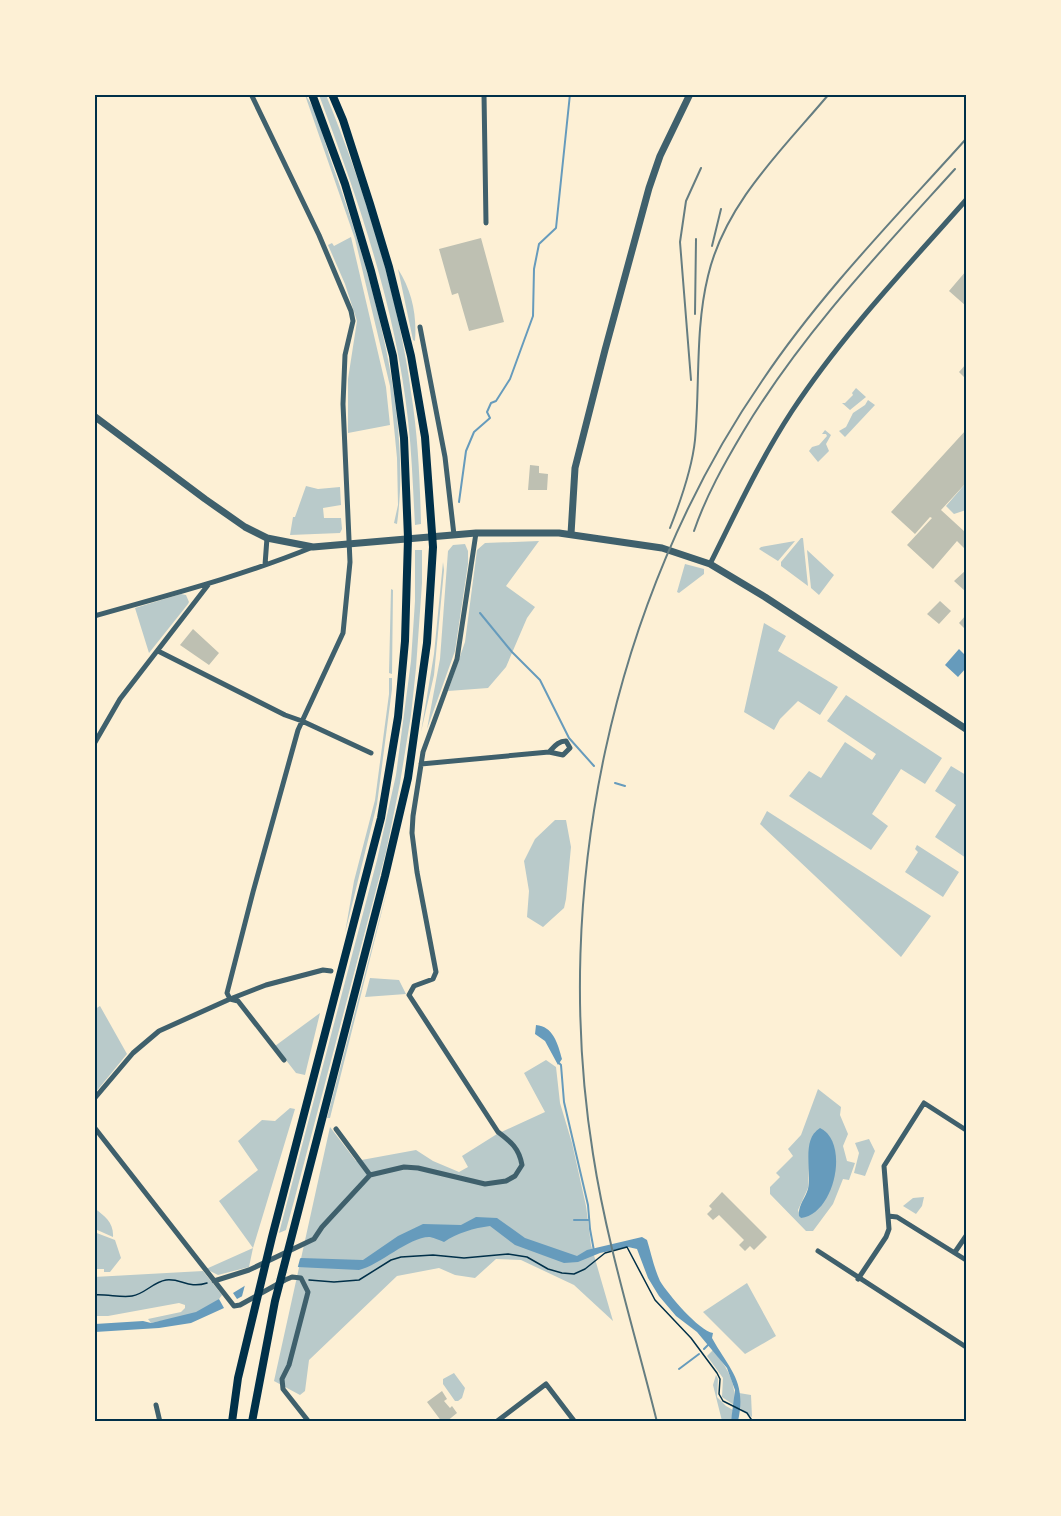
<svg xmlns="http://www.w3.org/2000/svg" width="1061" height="1516" viewBox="0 0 1061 1516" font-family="Manrope,sans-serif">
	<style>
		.green { fill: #b9caca; fill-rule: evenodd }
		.water { fill: #669bbc }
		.pier { fill: #fdf0d5 }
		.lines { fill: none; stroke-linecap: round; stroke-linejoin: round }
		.stream { stroke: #669bbc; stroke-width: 2 }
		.building { fill: #bec0b2 }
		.path { stroke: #003049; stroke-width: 1.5 }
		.minor { stroke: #3f606c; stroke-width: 5 }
		.tertiary { stroke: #3f606c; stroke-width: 7 }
		.trunk { stroke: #003049; stroke-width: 8 }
		.rail { stroke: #657d81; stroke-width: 2 }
		.neatline { fill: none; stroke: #003049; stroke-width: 2 }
	</style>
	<rect width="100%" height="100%" fill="#fdf0d5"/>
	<path class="green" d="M305,95C315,105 325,142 330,158C368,264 413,411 397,524L394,523L398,505L397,458L390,386L355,239Z
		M319,95H326C363,185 398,295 411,392C418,436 420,480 421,524L415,525C413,490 412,455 408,420C396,308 358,199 319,95Z
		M351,237L386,387L390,425L348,433V379L357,321L345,284L328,245L332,243L334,246Z
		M398,269C412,291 417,315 415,341L413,340Z
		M856,388L866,397L850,410L842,403H845L853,395L852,393Z
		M868,400L875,405L845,437L839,431L846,427L853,413L865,405Z
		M825,430L831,435L826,444L829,451L818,462L809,451L812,447L819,445L827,436L826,434H822Z
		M966,483V510L954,514L946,506Z
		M306,486L318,489L340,487L341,505L323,508L324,518H341L342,529L340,533L290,535L293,517H295Z
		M801,538H803L808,586L781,566V562Z
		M539,541L506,586L535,607L527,618L506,667L488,688L448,691L465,642L477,550L485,543Z
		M795,541L778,561L759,549L761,547Z
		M465,544L468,551V564L455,651L427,729L440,659L448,551L453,545Z
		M415,550H422V583L416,668L411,715L400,783L386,852L294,1201L286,1230L279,1233L377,860L396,775L411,661L415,601Z
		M807,550L834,575L819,595L811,588Z
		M443,562L444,570L434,675L421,732L434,654Z
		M685,564L704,569V574L679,593L677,592Z
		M391,589L393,590L392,674L389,673Z
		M181,594L186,595L189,602L188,604L149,653L135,608Z
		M764,623L786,636L778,651L838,687L820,715L798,701L780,719L774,730L744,712Z
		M389,678H392V689L377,804L345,933L354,881L375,800L389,694Z
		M846,695L942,758L925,784L901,769L872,814L888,826L871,850L789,796L809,771L821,778L845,742L872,760L876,754L827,721Z
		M951,766L966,775V858L935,837L956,805L935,791Z
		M767,811L931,916L901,957L760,824Z
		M555,820H566L571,847L566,899L564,908L543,927L527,917L529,891L524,861L535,839Z
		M917,845L959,872L943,897L905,872L918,852L915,849Z
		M391,875L330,1118H327Z
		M370,978L399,980L406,994L365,997Z
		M100,1006L127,1054L95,1093V1009Z
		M320,1013L305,1075L296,1073L275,1046Z
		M546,1060L556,1067L560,1103L572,1143L586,1206L591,1245L613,1321L574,1285L521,1260L496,1259L475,1278L455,1275L439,1268L397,1276L309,1360L305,1391L300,1395L274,1381L330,1127L356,1161L416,1150L433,1161L459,1172L468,1167L462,1156L497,1134L545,1112L524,1073Z
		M818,1089L841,1107L840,1115L848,1134L843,1146L847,1161L855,1163L849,1180L843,1179L833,1204L813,1231H806L770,1194V1187L780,1177L776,1173L793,1156L788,1149L801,1135ZM822,1130L825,1131L801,1218L798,1210L808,1188L810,1148L815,1132Z
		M290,1108L295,1109L253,1248L249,1267L218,1275L206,1269L253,1248L219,1201L258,1170L238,1141L262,1120L275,1121Z
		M869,1139L875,1151L865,1176L854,1173L859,1153L855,1143Z
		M924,1197L922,1206L916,1214L903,1206L913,1198Z
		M94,1208C105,1216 114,1223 113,1237L95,1229Z
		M94,1232L115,1240L121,1258L110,1272H104V1269H95Z
		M203,1271L222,1295C209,1316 173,1318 151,1323L148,1319L181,1312L185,1308V1305L179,1303L108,1316H95L94,1277Z
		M747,1283L776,1336L745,1354L703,1312Z
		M713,1350C727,1367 737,1383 734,1405L722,1397L723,1378L707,1356Z
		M454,1373L465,1388L462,1398L458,1401H455L443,1384V1379Z
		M716,1375L718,1379L717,1397L726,1406L733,1410L731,1421H722L713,1385Z
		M739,1393L751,1395L752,1417L740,1408Z"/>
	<path class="water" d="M959,649L966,656V668L958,677L945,665Z
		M536,1025C553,1026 558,1044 562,1059L558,1065L545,1041L535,1034Z
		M820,1128C850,1142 835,1214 801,1218L799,1216C798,1205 805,1199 808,1189C812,1171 801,1139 820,1128Z
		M476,1217L497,1218L525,1238L577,1256L587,1250L642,1237L647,1240C651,1253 654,1268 660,1281C668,1294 699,1331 713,1333L712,1338C729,1369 747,1381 738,1421H731L735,1390L727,1368L697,1332L676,1316L659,1296L648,1278L637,1249L628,1247L600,1253L578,1262L564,1263L515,1245L490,1226C474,1228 457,1233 444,1242C439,1240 435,1238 430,1237C410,1236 380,1265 359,1270L297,1267L237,1299L233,1293L251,1282L301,1258L363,1260L398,1236L423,1224L461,1225Z
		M219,1299L224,1308L191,1323L159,1328L95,1332V1324L143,1321L151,1323L196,1312Z"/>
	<path class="pier" d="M301,1255L297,1270L285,1273L241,1300L246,1281Z"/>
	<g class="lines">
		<path class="stream" d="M459,502L466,451L474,432L490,418L487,412L491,403L496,401L510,379L533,316L534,269L539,244L556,228L570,94
			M480,613L512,652L540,680L569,738L594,766
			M615,783L625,786
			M559,1063L561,1065L564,1102L588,1205L590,1229L594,1251
			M574,1220H589
			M704,1349L710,1343
			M679,1369L699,1354"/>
	</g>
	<path class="building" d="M481,238L504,322L469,331L458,293L452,295L439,249Z
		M966,271V306L949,291Z
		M966,364V379L959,372Z
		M966,430V483L941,510L965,532L966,530V550L957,541L933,569L907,545L932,518L930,517L915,534L891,512Z
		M530,465L539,466V473L548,474L547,490H528Z
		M966,570V592L954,581Z
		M940,601L951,611L939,624L927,614Z
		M966,615V630L959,623Z
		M193,629L219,653L209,665L180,645Z
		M722,1192L767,1237L754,1250L750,1246L745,1251L739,1245L744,1240L719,1215L713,1220L707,1214L712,1209L709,1206Z
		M442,1391L447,1399L444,1401L450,1408L452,1406L457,1413L446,1422H442L427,1402Z"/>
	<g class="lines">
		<path class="path" d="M309,1280L334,1282L359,1280L391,1260L401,1257L433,1255L464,1258L508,1254L527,1257L548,1269L562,1273L574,1274L585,1269L605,1253L627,1247L655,1300L691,1338L717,1373L720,1379L719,1394L723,1401L747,1413L753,1422
			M94,1295C107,1294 122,1298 132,1296C145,1294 153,1282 166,1280C181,1278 188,1289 207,1283"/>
		<path class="minor" d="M484,94L486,223
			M420,327L445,457L454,535
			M710,564C736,512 760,460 792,411C842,335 906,268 966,200
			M265,565L267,538
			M94,616C168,595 242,576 313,547
			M158,651L285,715L302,721L371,753
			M94,744L120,699L208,585
			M421,764L549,752L563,755L570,748L566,741C558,741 554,747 549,752
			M230,999L227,993L253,892L298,730L343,633L350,562L343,404L345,355L353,321L351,311L319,235L251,94
			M230,999L238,1001L284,1060
			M94,1099L133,1053L159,1031L230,999L266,985L323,970L331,971
			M94,1127L234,1306L240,1305L285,1280L292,1277L301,1278L308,1292L289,1365L282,1379L283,1389L309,1422
			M336,1129L370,1175
			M888,1216L897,1217L966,1260
			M818,1251L966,1347
			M955,1252L966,1236
			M858,1279L886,1237L889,1229L884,1166L924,1103L966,1130
			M214,1281L249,1270L314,1239L322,1227L370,1175L404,1167L418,1168L485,1184L506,1181L515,1176L522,1165C519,1148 511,1142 498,1132L409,995L414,986L433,979L436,972L417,872L412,833L413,816L423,752L457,659L476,533
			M156,1405L160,1422
			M496,1422L546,1384L575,1422"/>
		<path class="tertiary" d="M94,416L205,499L245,527L267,538L313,547L476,533H559L662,548L710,564L765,597L966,729
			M571,534L575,468L605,350L649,188L660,156L690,94"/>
		<path class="trunk" d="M232,1422L238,1378L272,1237L381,818L398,717L405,641L408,538L404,438L393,356L371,271L345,184L312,94
			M252,1422L275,1301L385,876L408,778L427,643L433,547L425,437L411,356L389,267L370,204L343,120L332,94"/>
		<path class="rail" d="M712,246L721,209
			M695,314L696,239
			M691,380L680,242L686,201L701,168
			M670,528C681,500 692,469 695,440C700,385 695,329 708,276C725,203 783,149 829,94
			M694,531C706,496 724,464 743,432C801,335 879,253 955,169
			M657,1422C635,1333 607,1245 593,1154C551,892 611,600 762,381C821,293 896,217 966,139"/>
	</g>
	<rect width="1061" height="1516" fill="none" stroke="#fdf0d5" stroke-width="192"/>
	<rect x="96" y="96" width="869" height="1324" class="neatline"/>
</svg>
